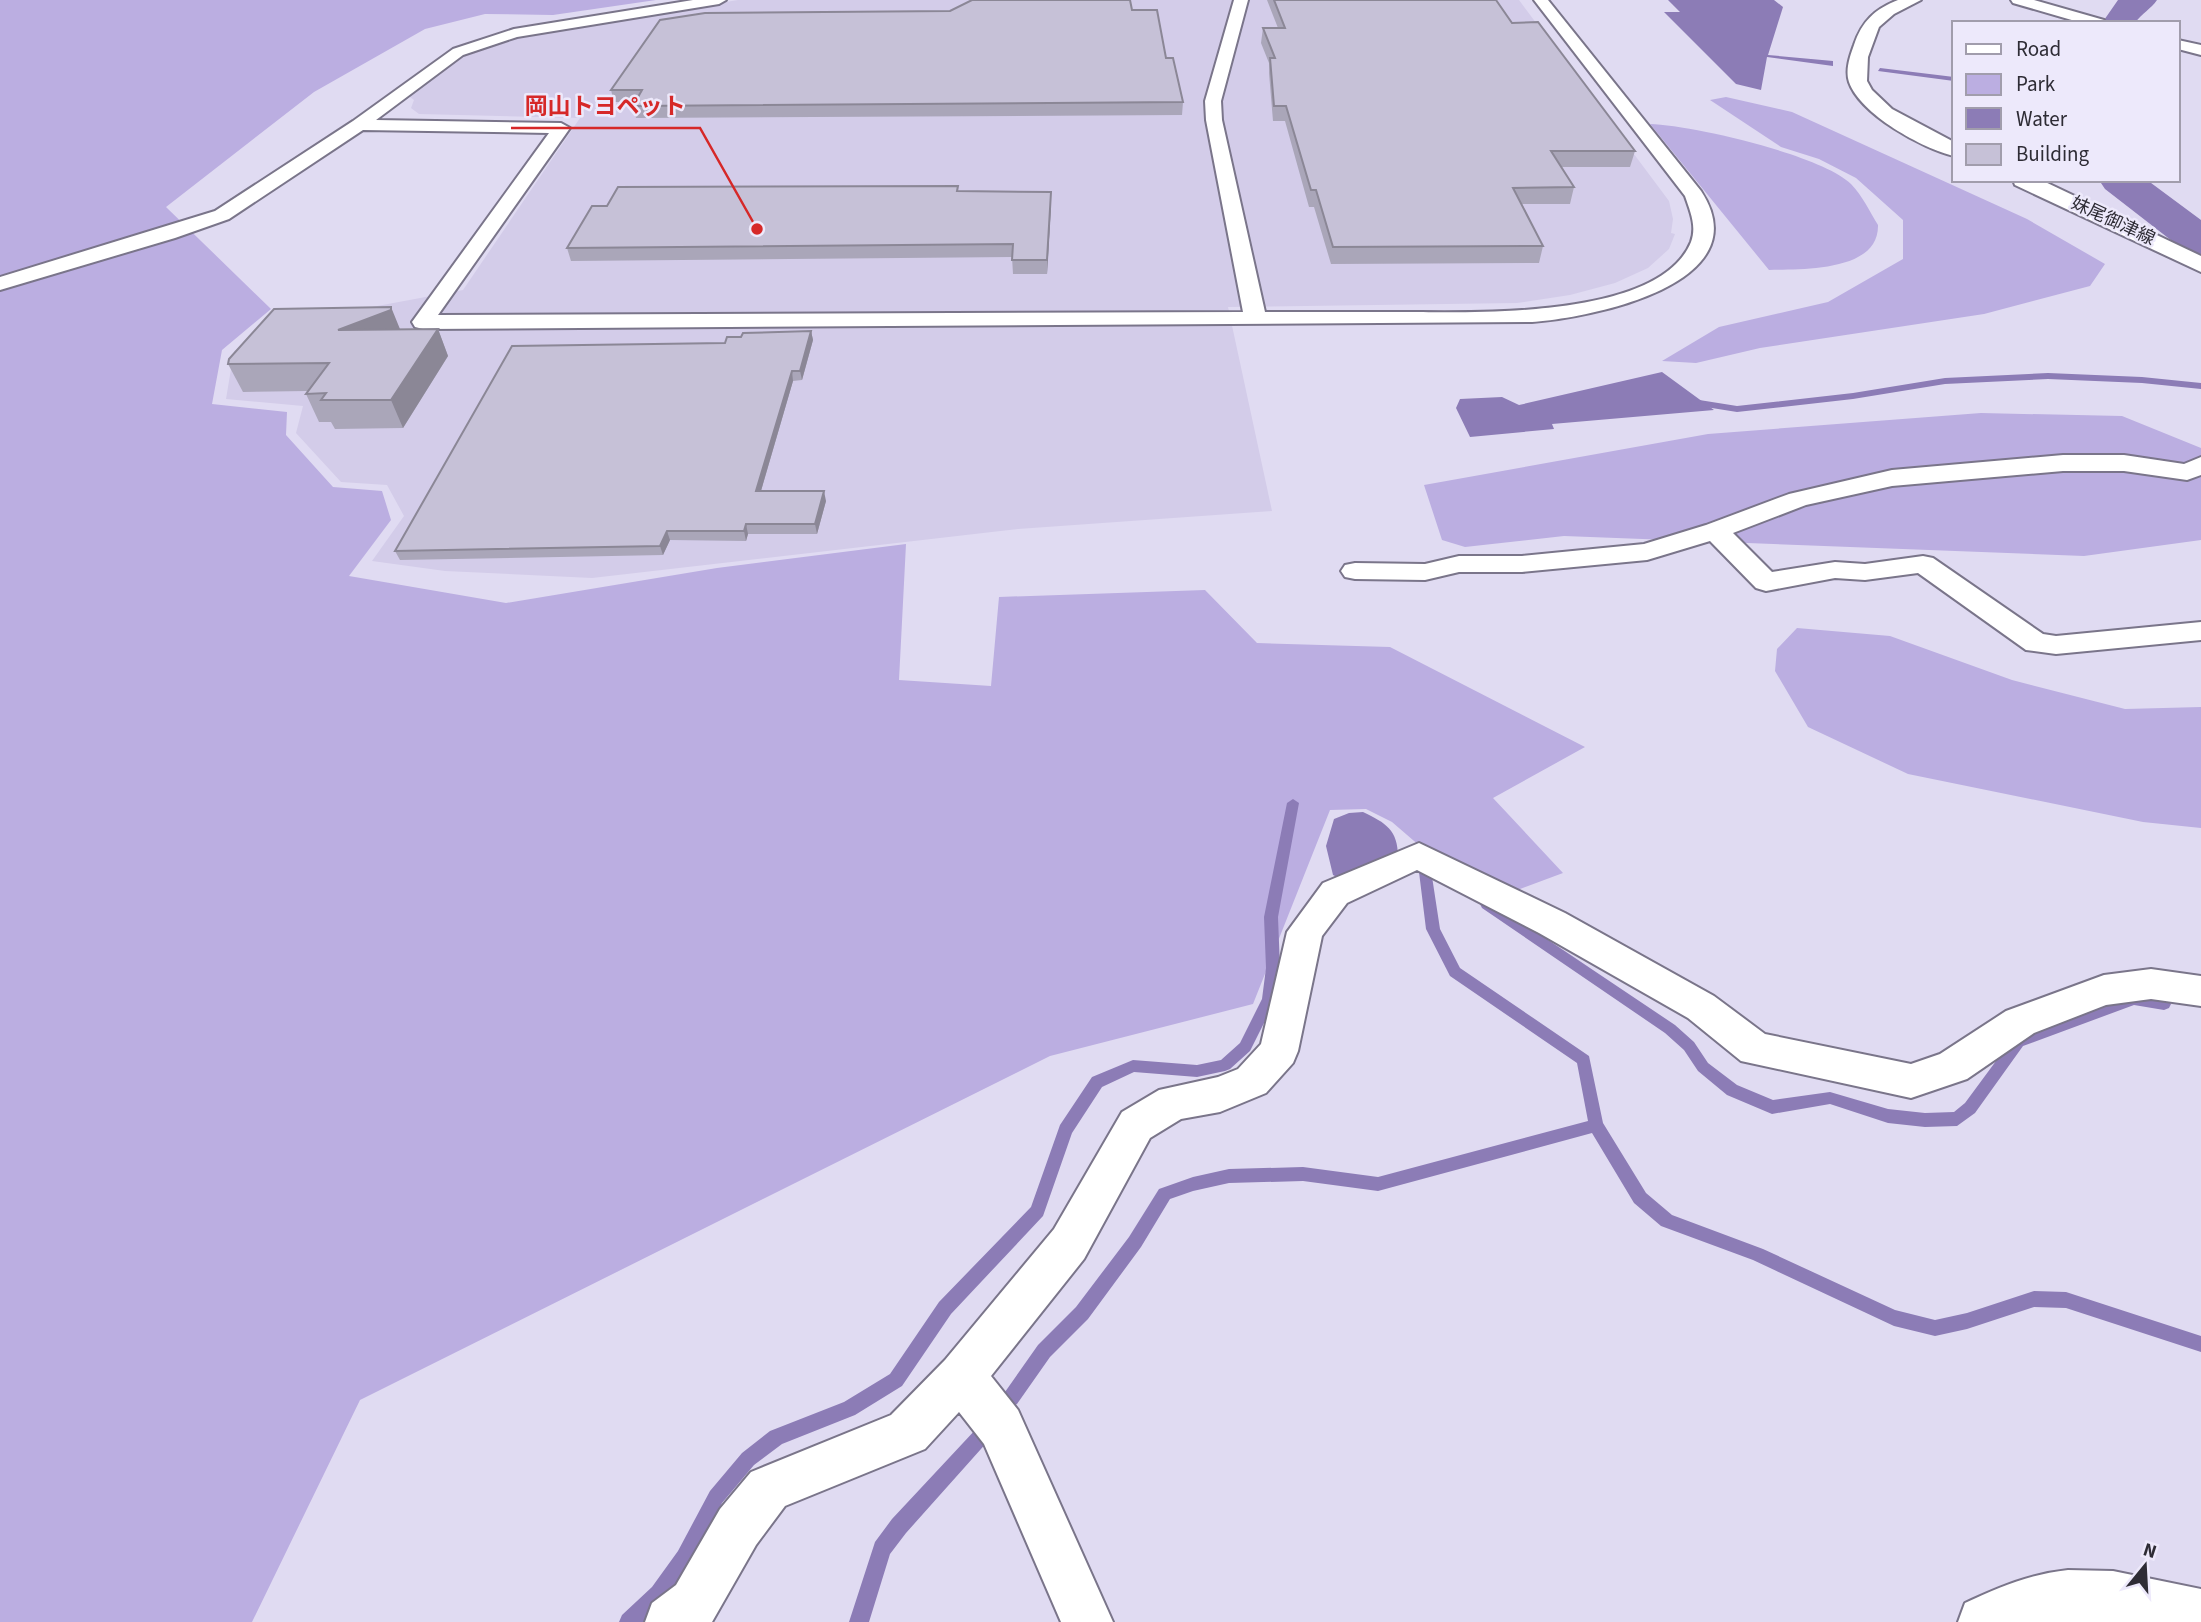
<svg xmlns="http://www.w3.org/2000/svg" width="2201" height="1622" viewBox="0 0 2201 1622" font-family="'Source Sans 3','Noto Sans JP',sans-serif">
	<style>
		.built { fill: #d3cce9 }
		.green { fill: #bbaee1 }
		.water { fill: #8c7cb6 }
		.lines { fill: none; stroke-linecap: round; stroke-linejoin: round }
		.stream { fill: #8c7cb6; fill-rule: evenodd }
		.river { fill: #8c7cb6; fill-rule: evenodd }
		.minor-casing { stroke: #7a758a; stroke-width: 4 }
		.primary-casing { stroke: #7a758a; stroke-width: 4 }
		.minor { fill: #fff; fill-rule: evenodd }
		.primary { fill: #fff; fill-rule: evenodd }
		.wall { fill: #aaa6b9 }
		.shaded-wall { fill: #8b8796 }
		.building { fill: #c6c1d7; stroke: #8b8796; stroke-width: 2 }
		.labels { text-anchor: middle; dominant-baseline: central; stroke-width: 5; stroke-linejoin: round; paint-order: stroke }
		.far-street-label { font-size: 18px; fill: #2e2c35; stroke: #ede9fb }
		.leader { fill: none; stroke: #d62828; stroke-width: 2.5 }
		.callout-dot { fill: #d62828; stroke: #ede9fb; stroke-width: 2.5 }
		.callout-label { font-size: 23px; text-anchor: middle; font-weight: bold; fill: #d62828; stroke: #ede9fb; stroke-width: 5; stroke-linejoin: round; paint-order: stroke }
	</style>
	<rect width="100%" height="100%" fill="#e0dbf2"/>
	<path class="built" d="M738,0H1519L1669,201L1673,219L1671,233L1675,234L1669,249L1648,268L1615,283L1570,295L1517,303L1228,307L1272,511L1018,529L592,578L445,571L372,561L404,516L387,485L341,482L296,433L303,406L226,399L234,351L281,324L463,290L580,118L419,114L411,108L414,100L407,95L467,54L506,38Z"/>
	<path class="green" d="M0,0H656L553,15L485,14L425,29L314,92L166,207L271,309L222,350L212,404L287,412L286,435L333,487L382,491L391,520L349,576L506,603L717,568L906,544L899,680L991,686L999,597L1205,590L1257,643L1390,647L1585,747L1493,798L1563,873L1512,892L1428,853L1392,822L1366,809L1330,810L1253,1004L1050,1056L360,1400L252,1622H0Z
		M1726,97L1792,112L2027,219L2105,264L2090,286L1984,314L1760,348L1696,363L1662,361L1719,327L1828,302L1903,259V220L1856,178L1819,159L1781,147L1710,100Z
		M1650,124C1691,125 1822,155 1851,184C1862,195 1870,212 1878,225C1879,272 1802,269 1769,270Z
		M1981,413L2122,416L2201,448V540L2084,556L1564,536L1465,547L1442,540L1424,485L1708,434Z
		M1797,628L1890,636L2012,680L2125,709L2201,707V828L2143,822L1908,774L1808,727L1775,671L1777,649Z"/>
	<path class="water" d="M1668,0H1774L1783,7L1768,55L1833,61V66L1767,57L1761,90L1736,84L1664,12H1680Z
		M1662,372L1714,410L1552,424L1554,429L1470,437L1456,408L1460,399L1502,397L1519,405Z
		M1363,812C1386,823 1398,830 1398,857L1345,881L1333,875L1326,846L1334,819L1349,813Z"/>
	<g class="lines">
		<path class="stream" d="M1880,68L1954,77V81L1878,71Z
			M2048,373L2142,377L2201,383V389L2142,383L2048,379L1945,384L1853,399L1737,412L1693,405L1689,402L1693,399L1737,406L1853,393L1945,378Z
			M1293,799L1299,803L1278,917L1280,968L1276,999L1250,1051L1230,1069L1225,1071L1197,1077L1134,1072L1102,1087L1072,1133L1043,1216L951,1314L902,1386L855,1415L782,1444L754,1465L722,1503L692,1565L666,1601L643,1622H619L622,1615L652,1587L678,1551L710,1491L742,1453L770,1431L844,1402L890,1374L939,1302L1031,1207L1060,1125L1092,1077L1133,1060L1197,1065L1221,1060L1240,1043L1262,999L1266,968L1264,917L1287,803Z
			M1417,857L1421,859L1431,870L1440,929L1460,968L1589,1056L1603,1123L1646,1193L1672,1215L1763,1249L1895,1310L1935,1320L1967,1313L2034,1291L2066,1292L2201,1336V1352L2066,1308L2034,1307L1967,1329L1935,1336L1894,1326L1753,1260L1661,1226L1634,1203L1592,1133L1378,1191L1303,1181L1229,1183L1193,1191L1170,1199L1141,1247L1088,1319L1050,1357L1017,1404L1011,1407L1005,1404L1002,1398L1005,1392L1038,1345L1076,1307L1129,1237L1159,1189L1193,1177L1229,1169L1303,1167L1378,1177L1588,1121L1577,1063L1450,976L1426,929L1419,872L1411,862L1413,859Z
			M1487,899L1675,1025L1694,1042L1708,1063L1737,1085L1773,1100L1830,1092L1888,1109L1925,1113L1954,1112L1965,1103L2013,1038L2134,993L2169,1000L2171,1004L2169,1008L2164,1010L2134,1005L2023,1046L1975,1113L1957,1126L1925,1127L1888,1123L1830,1104L1772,1114L1727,1095L1698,1071L1684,1050L1665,1033L1482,908L1480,904L1482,900Z
			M983,1425L989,1428L992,1434L989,1440L906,1533L890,1554L869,1622H849L875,1542L892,1519L977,1428Z"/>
		<path class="river" d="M2118,0H2157C2151,9 2142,13 2135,23H2102Z
			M2099,180H2147L2201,220V254L2185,251L2105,189Z"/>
		<defs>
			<path id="minor" d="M693,0H726L719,4L517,37L463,55L376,120L561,123L570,128L438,315L1243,312L1206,120L1205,101L1234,0H1248L1221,101L1222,120L1265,312C1311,312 1357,312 1403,312C1472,312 1659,320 1691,242C1697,226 1690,211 1685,196L1534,0H1548L1701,191C1762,284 1590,318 1532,322L423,329L415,327L412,322L549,133L363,130L229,219L175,238L0,290V277L215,211L353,121L453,49L514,29Z
				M2011,0H2034L2104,20L2106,23H2082L2013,3Z
				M2178,40L2201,45V55L2178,49Z
				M2063,455H2124L2184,464L2201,457V475L2187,480L2124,471H2063L1892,486L1806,505L1733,533L1772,572L1835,562L1865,564L1923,556L1933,558L2043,634L2056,636L2201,622V640L2056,654L2026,650L1918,573L1865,580L1835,578L1766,591L1756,588L1710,541L1647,560L1522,572H1459L1425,580L1355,579L1345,577L1341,571L1345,565L1355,563L1425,564L1459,556H1522L1644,544L1706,525L1789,494L1892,470Z
				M1419,843L1565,913L1714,996L1765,1034L1911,1064L1940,1054L2006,1011L2104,975L2151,969L2201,976V1006L2151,999L2106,1005L2034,1033L1967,1079L1911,1098L1741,1061L1688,1018L1539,933L1417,870L1347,903L1322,936L1298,1051L1293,1063L1266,1093L1220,1112L1181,1119L1150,1138L1084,1259L991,1376L1018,1410L1113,1622H1061L984,1444L959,1412L925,1449L785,1506L756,1545L712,1622H645L652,1603L676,1585L720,1509L751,1472L891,1415L945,1360L1054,1229L1122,1112L1159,1090L1218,1077L1238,1069L1261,1044L1287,932L1323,883Z
				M2068,1570L2113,1571L2201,1589V1622H1958L1965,1603C2000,1587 2030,1574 2068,1570Z"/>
			<path id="primary" d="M1898,0H1921L1894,14L1879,27L1868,57L1867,81L1872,90L1892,109L1954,142V156C1923,149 1860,114 1849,82C1845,70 1850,56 1854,45C1862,21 1875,9 1898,0Z
				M2013,180H2041L2201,256V272L2015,185Z"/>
		</defs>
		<use href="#minor" class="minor-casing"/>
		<use href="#primary" class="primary-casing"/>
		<use href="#minor" class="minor"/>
		<use href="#primary" class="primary"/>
	</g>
	<path class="wall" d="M1267,0H1496L1512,23L1635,151L1630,167H1561L1574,187L1570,204H1522L1543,246L1539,263L1331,264L1314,207H1309L1285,121H1273L1269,73V63L1261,43L1263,28H1278Z
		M1132,10L1166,58L1183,102L1182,115L636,118L633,106L635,102H614L611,90Z
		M958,191L1051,192V205L1047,274H1013L1012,257L571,261L567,248Z
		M400,329H438L448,356L403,428L335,429L331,422H319L306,394L307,391L243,392L228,364Z
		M811,331L813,340L802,380L793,381L761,491L826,501L817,534H748L746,541L670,540L663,555L400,560L395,551L725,343L741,337Z"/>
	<path class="shaded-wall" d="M1051,192V205L1047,274V260Z
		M391,307L402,334L338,330Z
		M438,329L448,356L403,428L391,400Z
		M811,331L813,340L802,380L800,371Z
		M792,371L793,381L758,501L756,491Z
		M824,491L826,501L817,534L815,524Z
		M746,524L748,534L746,541L744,531Z
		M667,531L670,540L663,555L660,546Z"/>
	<path class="building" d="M972,0H1130L1132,10H1157L1166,58H1173L1183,102L633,106L642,90H611L660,20L705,13L950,11Z
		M1274,0H1496L1512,23L1538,22L1635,151H1551L1574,187L1513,188L1543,246L1333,247L1316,190H1311L1286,106H1274L1270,58H1275L1263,28H1285Z
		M958,186L957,191L1051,192L1047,260H1012L1013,244L567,248L592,206H607L618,187Z
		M391,307V310L338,330L438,329L391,400H321L326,393L306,394L329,363L228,364L229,359L274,309Z
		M811,331L800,371H792L756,491H824L815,524H746L744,531H667L660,546L395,551L512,346L725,343L727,337H741L743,333Z"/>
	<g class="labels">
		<g class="far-street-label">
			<text transform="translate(2113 221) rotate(25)">妹尾御津線</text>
		</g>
	</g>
	<path class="leader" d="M757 229L700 128H511"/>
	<circle class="callout-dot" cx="757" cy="229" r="7"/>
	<g class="callout-label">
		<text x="605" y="114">岡山トヨペット</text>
	</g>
	<rect x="1952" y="21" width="228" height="161" fill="#ede9fb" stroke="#a19dac" stroke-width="2"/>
	<rect x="1966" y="44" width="35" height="10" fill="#ffffff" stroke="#a19dac" stroke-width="2"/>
	<text x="2016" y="56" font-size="21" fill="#2e2c35">Road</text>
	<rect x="1966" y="74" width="35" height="21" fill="#bbaee1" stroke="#a19dac" stroke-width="2"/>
	<text x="2016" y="91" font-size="21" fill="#2e2c35">Park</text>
	<rect x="1966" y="108" width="35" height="21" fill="#8c7cb6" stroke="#a19dac" stroke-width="2"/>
	<text x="2016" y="126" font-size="21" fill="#2e2c35">Water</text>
	<rect x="1966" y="144" width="35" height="21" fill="#c6c1d7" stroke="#a19dac" stroke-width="2"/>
	<text x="2016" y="161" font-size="21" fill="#2e2c35">Building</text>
	<g transform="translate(2145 1566) rotate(18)" stroke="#ede9fb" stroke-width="5" paint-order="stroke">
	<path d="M0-5L12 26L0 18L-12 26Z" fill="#2e2c35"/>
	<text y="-10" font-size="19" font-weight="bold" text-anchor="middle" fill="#2e2c35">N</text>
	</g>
</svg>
